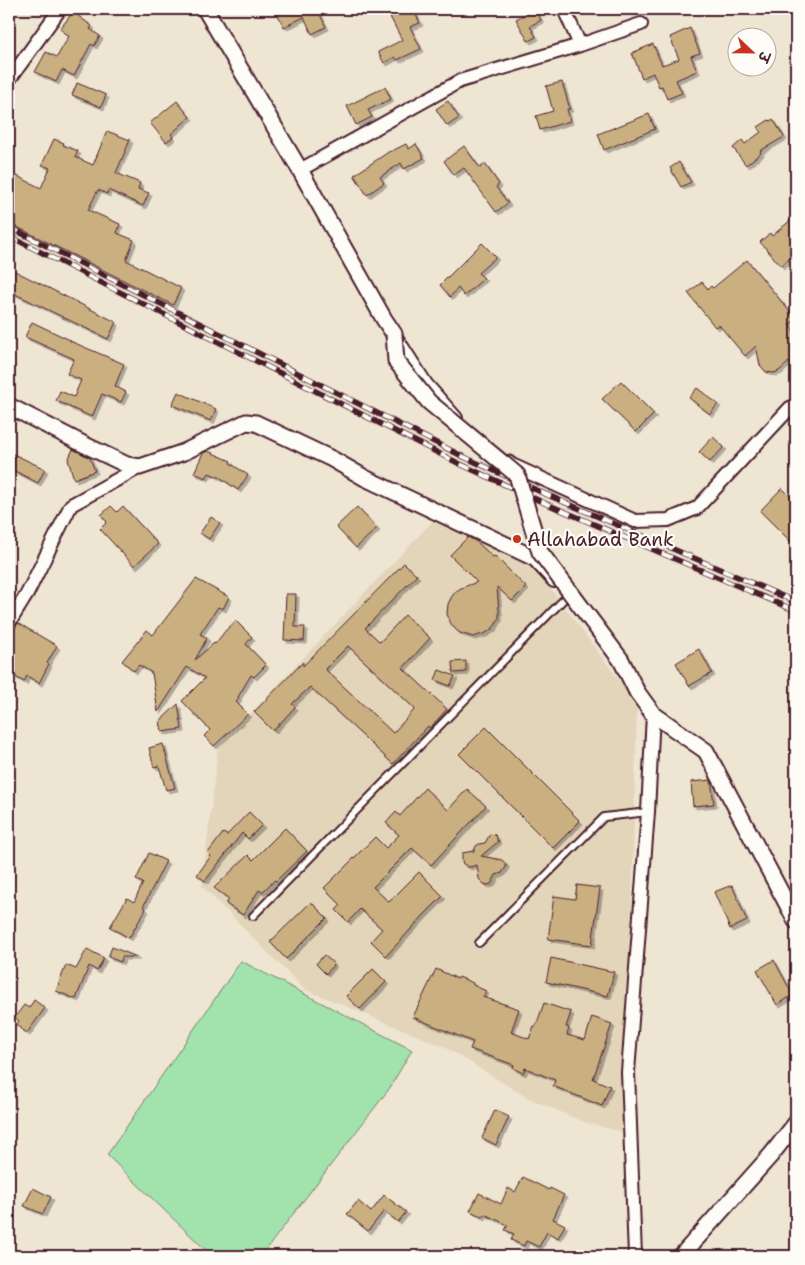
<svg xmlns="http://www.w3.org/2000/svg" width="805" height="1265" viewBox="0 0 805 1265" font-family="'Shantell Sans','Playpen Sans Deva',sans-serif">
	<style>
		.built { fill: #e3d5ba }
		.green { fill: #a2e3ad; stroke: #76816c }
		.building { fill: #cab080; stroke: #4a1f2b; fill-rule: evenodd; filter: url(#shadow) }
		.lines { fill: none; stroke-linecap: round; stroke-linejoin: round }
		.service-casing { stroke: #4a1f2b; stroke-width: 10 }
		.minor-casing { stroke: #4a1f2b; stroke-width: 16 }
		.tertiary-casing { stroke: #4a1f2b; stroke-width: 19 }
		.service { stroke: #fdfcf7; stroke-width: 6 }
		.minor { stroke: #fdfcf7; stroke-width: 12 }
		.tertiary { stroke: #fdfcf7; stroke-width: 15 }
		.rail-casing { stroke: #4a1f2b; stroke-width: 5.5 }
		.rail { stroke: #fdfcf7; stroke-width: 4; stroke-dasharray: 11; stroke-linecap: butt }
		.tertiary-bridge-casing { stroke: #4a1f2b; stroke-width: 19; stroke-linecap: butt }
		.tertiary-bridge { stroke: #fdfcf7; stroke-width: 15 }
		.poi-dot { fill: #c8321e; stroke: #fdfcf7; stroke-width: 2 }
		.labels { text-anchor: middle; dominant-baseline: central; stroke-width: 4.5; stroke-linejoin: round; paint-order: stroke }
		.poi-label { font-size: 19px; fill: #4a1f2b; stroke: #fdfcf7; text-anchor: start }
	</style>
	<defs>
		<filter id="shadow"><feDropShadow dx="3" dy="3" stdDeviation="0" flood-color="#0004"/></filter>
	</defs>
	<rect width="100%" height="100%" fill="#eee5d3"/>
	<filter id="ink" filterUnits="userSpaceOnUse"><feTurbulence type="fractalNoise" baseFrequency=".02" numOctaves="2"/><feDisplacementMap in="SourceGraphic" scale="10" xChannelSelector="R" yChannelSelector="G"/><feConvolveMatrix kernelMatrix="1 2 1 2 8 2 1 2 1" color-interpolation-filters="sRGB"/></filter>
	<g filter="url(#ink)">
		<path class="built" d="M445,508L519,546L637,704L626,1133L584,1122L528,1098L445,1047L304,989L202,886L218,748Z"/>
		<path class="green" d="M241,961L412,1050L389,1089L261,1256H212L107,1155Z"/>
		<path class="building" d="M275,9H321L318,10L326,27L312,34L304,17L284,27Z
			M386,9H413L420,23L410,27L421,49L397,60L395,57L384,63L378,52L402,40Z
			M535,9L541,20L530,26L536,37L528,41L516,19Z
			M73,12L92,26L90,29L100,36L94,46L91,44L74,76L62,70L56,82L35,72L46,52L57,57L69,36L60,29Z
			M690,28L700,53L691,56L697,71L676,80L682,93L667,99L662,86L659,87L653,73L642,78L632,53L653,44L662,65L679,59L670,37Z
			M562,82L570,109H567L570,121L540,130L536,116L553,111L546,86Z
			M77,83L106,95L101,107L72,95Z
			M385,87L391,99L368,110L372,117L356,125L347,106Z
			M177,101L190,117L171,134L173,137L166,142L150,123Z
			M448,101L459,118L447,126L436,109Z
			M649,114L655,129L604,150L598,134Z
			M773,119L784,137L760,151L761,153L746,165L733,148L742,140L745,144L761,132L758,127L769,120L770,121Z
			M107,131L130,140L116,173L140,183L138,189L149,193L143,206L108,190L107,194L98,190L88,210L120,224L117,233L134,240L126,260L181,288L173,305L9,223V172L41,188L50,168L42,165L54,139L64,143L63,145L78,151L75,157L93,165Z
			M406,144L409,149L416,144L424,158L404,169L401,163L380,177L384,183L367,195L354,175L390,151V152Z
			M464,146L480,168L485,164L499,184L496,187L508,203L496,212L464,168L454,175L444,161Z
			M679,162L691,182L681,187L670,168Z
			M792,219L796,224V253L781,266L760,242L770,233L772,236Z
			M482,243L496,257L478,273L484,278L464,296L458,288L450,297L440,285Z
			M747,260L796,319L789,325L796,334V372L789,362L779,371L774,373L766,372L760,365L756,346L745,356L719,325L715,327L688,293L702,282L708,289L711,286L713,288Z
			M9,268L116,322L108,339L9,291Z
			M32,322L70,340V341L124,364L115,386L126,392L121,402L102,394L92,417L69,407V406L56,401L60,391L74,397L81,380L67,374L74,359L25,337Z
			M621,381L654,414L636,432L602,399Z
			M697,388L718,404L710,414L689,398Z
			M178,392L216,409L211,421L172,405Z
			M713,437L724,447L710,462L699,452Z
			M73,449L90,458L95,471L74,479L68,460Z
			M208,451L231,461L230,463L248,475L238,490L221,478L209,473L206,478L194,473L203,453Z
			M9,452L45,469L38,483L9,468Z
			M782,488L796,502V547L760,511Z
			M111,506L117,512L123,506L158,544L134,566L100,529L107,522L101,515Z
			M357,507L377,528L356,548L336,527Z
			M211,517L220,523L209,539L200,533Z
			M468,537L477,542L493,557L495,556L526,587L512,601L497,587L499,611V618L496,624L492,629L486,633L473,637L460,633L455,629L451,624L447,614L448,604L451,598L455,592L461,588L477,582L450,555Z
			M404,563L417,575L365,628L380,642L405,615L430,638L403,668L447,709L430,728L428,726L393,764L310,687L292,704L295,707L273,731L254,712L303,662V666ZM348,646L415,709L393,733L325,669Z
			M196,579L229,597L223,609L218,607L200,634L207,638L195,660L214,643L215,644L226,630L236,621L252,637L246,644L266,665L254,677L251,675L238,697L239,699L236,702L248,714L214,746L204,736L210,730L182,701L205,678L187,667L158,712L152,673L139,665L134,671L122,661L147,630L153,635Z
			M286,594H296L295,627H305L304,641L284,640Z
			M18,623L57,646L47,663L49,664L39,683L27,676L24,682L9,673V635Z
			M699,649L712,673L689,686L676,663Z
			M466,661V672L453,673L452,662Z
			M439,670L455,676L450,686L435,680Z
			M178,704L182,729L162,732L160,721Z
			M486,727L580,821L553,848L459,754Z
			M163,744L175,788L166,790L159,766L154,767L149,748Z
			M711,780L714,804L693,806L691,782Z
			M425,788L448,810L467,789L486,806L431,865L412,848L373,887L389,902L419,872L443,896L424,915L386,956L371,941L382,929L360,909L348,922L336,910L341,905L324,888L375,837L386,848L399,835L386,823L396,812L400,816Z
			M249,812L262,825L248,839L242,833L205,881L197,875L211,856L208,853L223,833L227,835Z
			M285,828L307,851L276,881L275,880L262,892L259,890L243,915L226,904L229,899L214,888L248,855L253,860Z
			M490,834L495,835L497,837V841H499L481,856L502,860L506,864V867L502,873L496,875L493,881L491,884L487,885L484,884L479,879L477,865L469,867L463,864L462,861V853L474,851L476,846L479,844L485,843Z
			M149,853L166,861L143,907L146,909L129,938L110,927L127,898L134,902L143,883L136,880Z
			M577,885L600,888L592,945L548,939L554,896L575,899Z
			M732,885L747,921L730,929L714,892Z
			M311,902L327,918L286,959L270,942Z
			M112,947L137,957H122L121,962L108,957Z
			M87,949L104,958L97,971L89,966L76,999L56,991L66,965L76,969Z
			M324,955L334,964L326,974L316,964Z
			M551,958L614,972L608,996L546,982Z
			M774,960L793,995L777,1005L757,970Z
			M373,969L386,982L360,1009L346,996Z
			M436,969L458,979L459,977L473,983V985L486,991L483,997L519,1009L511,1032L529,1039L534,1026H536L544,1003L571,1012L566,1027L569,1028L567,1035L585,1040L592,1017L612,1024L593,1079L610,1086L602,1106L553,1086L555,1080L525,1068L523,1073L513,1068L514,1065L470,1049L473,1042L413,1017Z
			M34,1000L45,1008L27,1033L16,1025L19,1021L15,1017L24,1005L29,1008Z
			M495,1110L509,1117L496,1145L482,1138Z
			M523,1177L549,1190L550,1188L564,1195L553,1219L565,1225L558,1238L547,1232L539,1247L526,1241L524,1246L511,1240L514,1234L505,1230L508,1225L484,1214L483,1217L470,1211L479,1193L501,1204L508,1188L515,1192Z
			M33,1188L51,1197L43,1214L24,1206Z
			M384,1195L406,1212L398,1222L384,1211L368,1231L347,1214L358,1201L371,1212Z"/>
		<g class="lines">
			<defs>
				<path id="service" d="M253,916L567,596
					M479,943L604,817L648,812"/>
				<path id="minor" d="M580,45L641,24
					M9,80L60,9
					M300,170L460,81L580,45L564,9
					M394,334L426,384L456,418
					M508,462L512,465L635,521L668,520L697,508L790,408L796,405
					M532,557L554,581
					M9,623L27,594L71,505L140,467
					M635,1256L628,1072L648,812L653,714"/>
				<path id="tertiary" d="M205,9L300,170L384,319L394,334
					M9,406L85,445L127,465L140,467L184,452L246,422L256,423L332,459L365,478L532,557
					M637,692L653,714L706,751L796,921
					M681,1256L771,1155L796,1123"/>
			</defs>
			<use href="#service" class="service-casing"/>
			<use href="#minor" class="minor-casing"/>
			<use href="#tertiary" class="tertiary-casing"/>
			<use href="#service" class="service"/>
			<use href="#minor" class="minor"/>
			<use href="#tertiary" class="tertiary"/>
			<defs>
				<path id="rail" d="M9,227L462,456L543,493L796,602
					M9,236L458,463L540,501L796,611"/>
			</defs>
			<use href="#rail" class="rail-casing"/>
			<use href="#rail" class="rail"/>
			<defs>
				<path id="tertiary-bridge" d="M394,334L396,361L429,402L517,475L540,552L621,660L637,692"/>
			</defs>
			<use href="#tertiary-bridge" class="tertiary-bridge-casing"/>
			<use href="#tertiary-bridge" class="tertiary-bridge"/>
		</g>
	</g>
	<circle class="poi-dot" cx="517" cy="539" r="5"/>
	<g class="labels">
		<g class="poi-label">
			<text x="527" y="539">Allahabad Bank</text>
		</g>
	</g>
	<rect width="805" height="1265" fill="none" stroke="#fdfcf7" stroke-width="30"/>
	<rect x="15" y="15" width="775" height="1235" fill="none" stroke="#4a1f2b" stroke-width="2" filter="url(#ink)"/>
	<g transform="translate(752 52) rotate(112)"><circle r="24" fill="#fdfcf7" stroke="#b5a4a5"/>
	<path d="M0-4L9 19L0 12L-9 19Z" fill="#c8321e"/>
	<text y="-8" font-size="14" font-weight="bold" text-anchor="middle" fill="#4a1f2b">उ</text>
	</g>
</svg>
